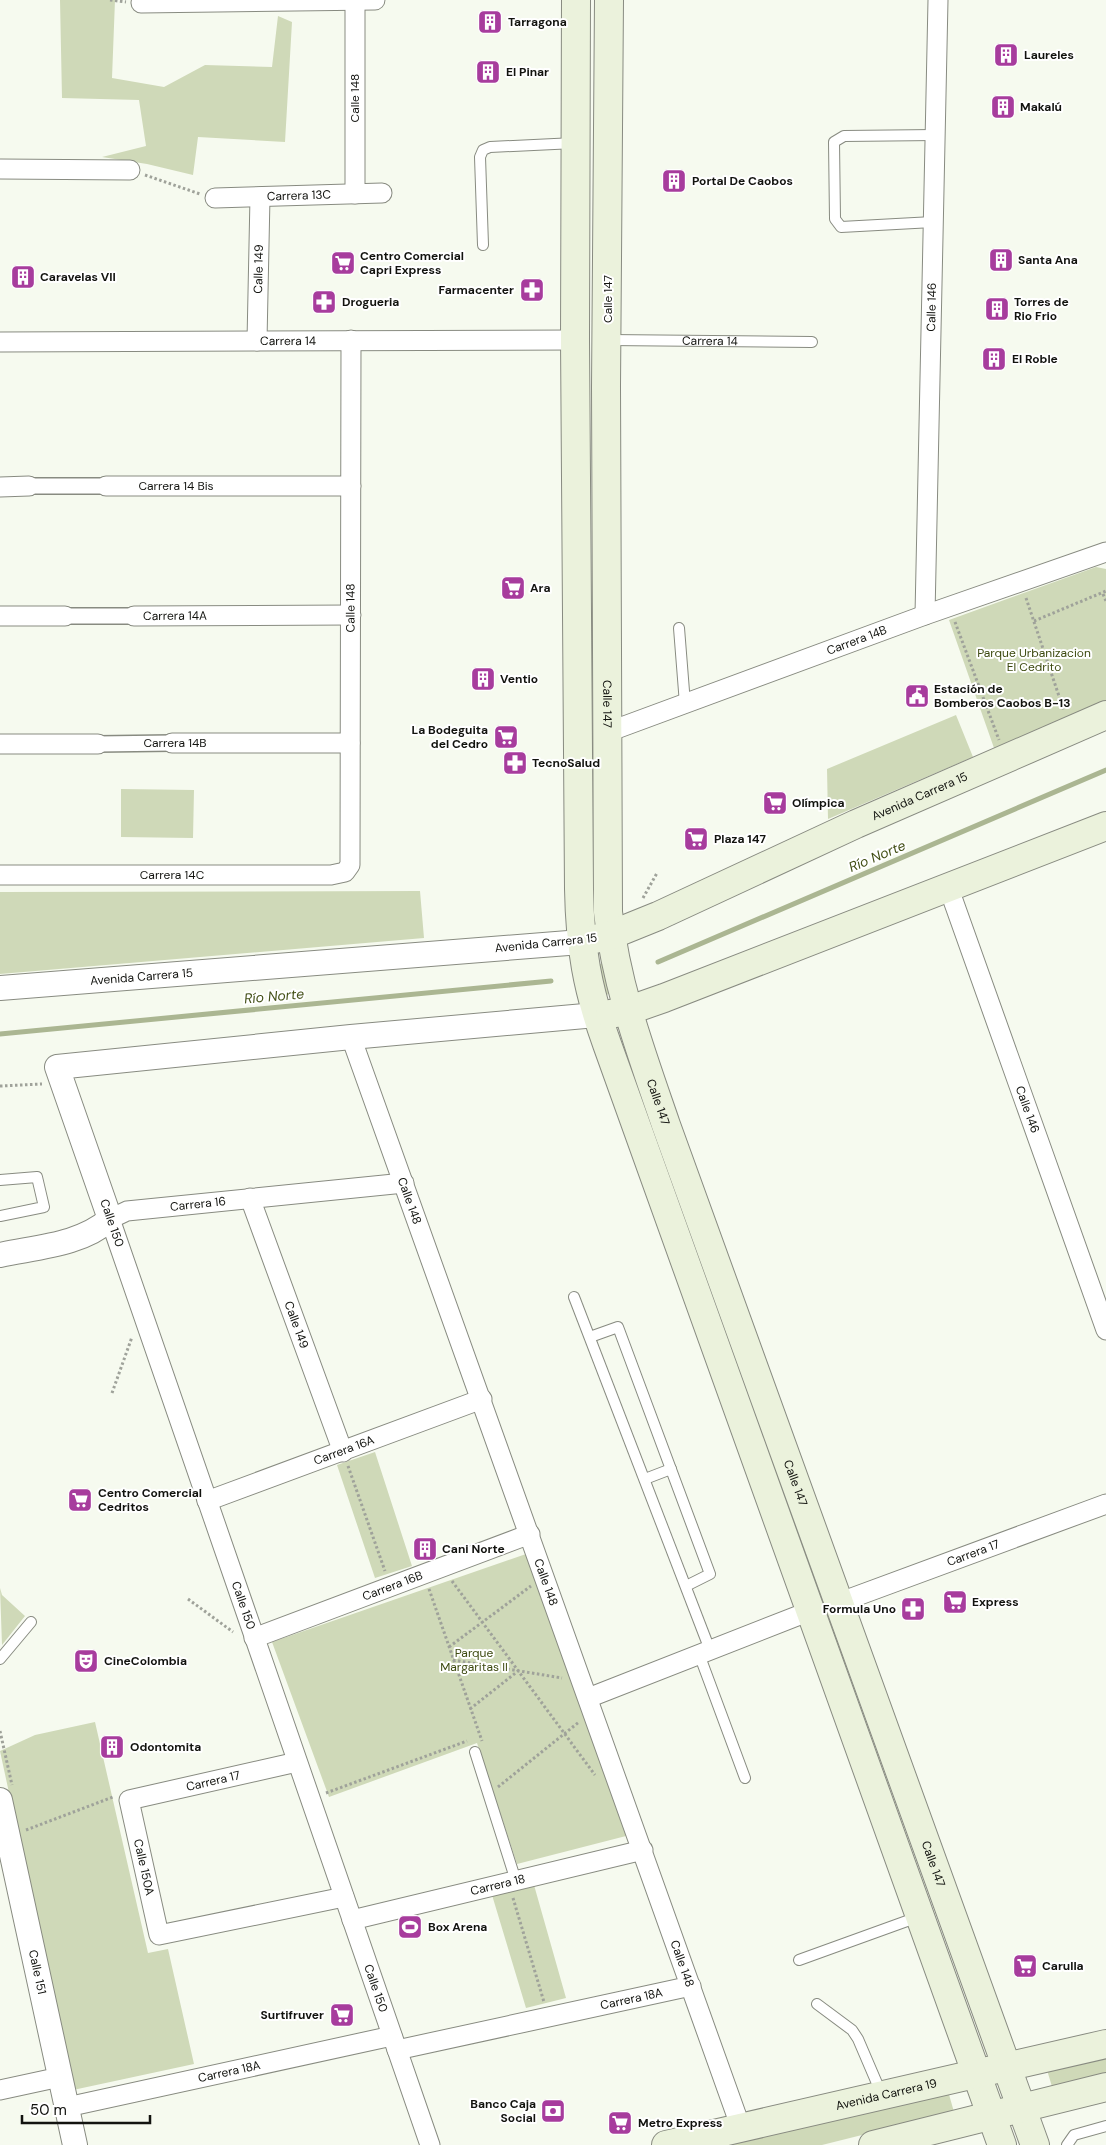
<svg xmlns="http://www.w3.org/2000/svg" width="1106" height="2145" viewBox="0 0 1106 2145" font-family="'DM Sans',sans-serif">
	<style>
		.green { fill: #cfd9b8 }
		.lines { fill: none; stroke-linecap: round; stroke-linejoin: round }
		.stream { stroke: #abb692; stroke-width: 5 }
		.service-casing { stroke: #888b81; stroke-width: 12 }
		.pedestrian-casing { stroke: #888b81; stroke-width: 18 }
		.minor-casing { stroke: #888b81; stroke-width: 21 }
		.tertiary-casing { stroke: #888b81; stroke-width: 26 }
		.secondary-casing { stroke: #888b81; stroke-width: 30 }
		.path { stroke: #9fa29a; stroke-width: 3; stroke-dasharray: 2.5 2.5; stroke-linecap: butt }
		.service { stroke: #fff; stroke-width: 10 }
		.pedestrian { stroke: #fff; stroke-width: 15 }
		.minor { stroke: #fff; stroke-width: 19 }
		.tertiary { stroke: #fff; stroke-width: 24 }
		.secondary { stroke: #ebf2dc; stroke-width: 28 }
		.labels { text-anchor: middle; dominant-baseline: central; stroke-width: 4; stroke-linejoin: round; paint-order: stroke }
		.poi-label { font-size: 12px; font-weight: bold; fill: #12130f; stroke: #fff; text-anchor: start }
		.street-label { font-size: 12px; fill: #12130f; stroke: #fff }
		.park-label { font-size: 12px; fill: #3c490f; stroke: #fff }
		.water-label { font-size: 14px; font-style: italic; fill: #435017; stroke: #fff }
	</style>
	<rect width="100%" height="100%" fill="#f6faef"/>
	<path class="green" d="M60,0H115L112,78L164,87L205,65L272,67L278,16L292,22L285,142L198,137L193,175L147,164L102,157L146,146L139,100L62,98Z
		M1096,567L1106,569V701L994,748L949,620Z
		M956,715L973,757L828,819L827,769Z
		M121,789L194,790L193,838L121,837Z
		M420,891L424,938L0,974V892Z
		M610,962V993L602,998L595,965Z
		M375,1452L412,1566L375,1578L337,1465Z
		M526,1554L626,1836L517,1864L477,1743L329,1797L272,1642Z
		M0,1588L2,1595L25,1616L2,1645Z
		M95,1722L148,1953L168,1949L194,2064L73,2090L0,1751L35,1735Z
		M534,1885L566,1998L526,2008L492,1895Z
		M1106,2054V2076L1053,2090L1047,2070Z
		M948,2091L954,2112L822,2145H712Z"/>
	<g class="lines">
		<path class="stream" d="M658,962L1106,770
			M0,1034L551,981"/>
		<defs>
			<g id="service">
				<path d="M933,222L841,227L835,219L834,142L844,136L935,135"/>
				<path d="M483,245L480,157L483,150L490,147L575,143"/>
				<path id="s1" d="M608,340L812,342"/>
				<path d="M679,628L685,704"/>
				<path d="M0,1180L37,1177L44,1207L0,1216"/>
				<path d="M574,1297L710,1650"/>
				<path d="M590,1337L618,1327L710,1574L686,1586"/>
				<path d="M645,1479L671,1469"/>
				<path d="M699,1654L745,1778"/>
				<path d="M0,1659L31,1622"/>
				<path d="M475,1752L516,1881"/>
				<path d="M799,1960L918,1917"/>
				<path d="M817,2004L852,2030L858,2039L882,2095"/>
				<path d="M1067,2145L1074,2135L1106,2126"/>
			</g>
			<path id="pedestrian" d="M29,486H106
				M65,616H134
				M98,744L172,743"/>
			<g id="minor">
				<path d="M355,1V194"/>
				<path d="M141,3L375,0"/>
				<path d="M0,169L130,170"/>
				<path id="s2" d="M215,198L382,193"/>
				<path id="s3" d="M257,341L260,197"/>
				<path id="s4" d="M0,342L575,340"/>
				<path id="s5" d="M106,486H351"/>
				<path d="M0,487L29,486"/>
				<path id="s6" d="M925,615L938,0"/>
				<path d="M0,616H65"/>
				<path id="s7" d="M134,616L351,615"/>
				<path id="s8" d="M608,732L925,615L1106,552"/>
				<path d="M172,743H350"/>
				<path d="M0,744H98"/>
				<path id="s9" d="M0,875H331L345,872L350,865L351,340"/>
				<path id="s10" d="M949,889L1106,1330"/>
				<path id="s11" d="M351,1037L741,2128"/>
				<path id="s12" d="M404,1183L127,1211L110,1219L430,2145"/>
				<path id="s13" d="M250,1198L343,1452"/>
				<path id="s14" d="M207,1501L482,1399"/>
				<path id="s15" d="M838,1603L1106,1504"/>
				<path id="s16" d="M254,1638L530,1534"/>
				<path d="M588,1698L810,1611"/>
				<path id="s17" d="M297,1762L129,1800L159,1935L344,1897"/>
				<path id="s18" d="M352,1920L643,1850"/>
				<path id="s19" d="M397,2050L691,1986"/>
				<path d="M0,2090L60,2077"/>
				<path id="s20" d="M67,2107L392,2036"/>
			</g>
			<g id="tertiary">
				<path id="s21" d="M0,988L581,942"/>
				<path d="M0,1255C37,1247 81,1245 110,1219L57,1067L351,1037L596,1015"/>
				<path id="s22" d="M0,1800L75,2145"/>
			</g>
			<g id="secondary">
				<path d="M576,0L575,340L579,889C580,947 587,989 607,1044L1002,2145"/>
				<path id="s23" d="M609,0L606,387L608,912C616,986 642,1055 666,1125L1035,2145"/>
				<path id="s24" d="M595,939L611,935L658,916L856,824L1106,715"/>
				<path d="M610,1014L627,1011L664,998L1106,826"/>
				<path id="s25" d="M666,2145L1106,2044"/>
				<path d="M873,2145L1106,2087"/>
			</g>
		</defs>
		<use href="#service" class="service-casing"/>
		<use href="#pedestrian" class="pedestrian-casing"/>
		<use href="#minor" class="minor-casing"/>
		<use href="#tertiary" class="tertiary-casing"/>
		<use href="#secondary" class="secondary-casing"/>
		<path class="path" d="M110,0L126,2
			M145,175L200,194
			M1103,594L1106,601
			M1026,598L1064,711
			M1034,621L1106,591
			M955,622L999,740
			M643,898L657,873
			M0,1086L42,1084
			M112,1393L132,1337
			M348,1466L385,1571
			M452,1581L595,1775
			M429,1589L482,1741
			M188,1599L233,1632
			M449,1647L531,1586
			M453,1660L562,1678
			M470,1709L518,1671
			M0,1731L12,1785
			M498,1787L579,1722
			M326,1793L467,1741
			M26,1830L113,1797
			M513,1898L544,2002"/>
		<use href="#service" class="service"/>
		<use href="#pedestrian" class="pedestrian"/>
		<use href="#minor" class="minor"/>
		<use href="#tertiary" class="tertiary"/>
		<use href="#secondary" class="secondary"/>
	</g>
	<defs>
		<symbol id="building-square" viewBox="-11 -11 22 22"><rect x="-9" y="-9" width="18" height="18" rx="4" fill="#a73c9d" stroke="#fff"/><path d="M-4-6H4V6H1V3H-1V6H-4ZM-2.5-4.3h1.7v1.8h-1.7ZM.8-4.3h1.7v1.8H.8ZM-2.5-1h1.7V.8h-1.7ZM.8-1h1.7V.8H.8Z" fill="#fff"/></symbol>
		<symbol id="supermarket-square" viewBox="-11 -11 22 22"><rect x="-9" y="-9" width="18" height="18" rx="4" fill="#a73c9d" stroke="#fff"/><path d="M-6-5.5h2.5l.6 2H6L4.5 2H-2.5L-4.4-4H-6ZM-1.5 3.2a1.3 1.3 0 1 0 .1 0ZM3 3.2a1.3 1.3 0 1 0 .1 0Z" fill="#fff"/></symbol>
		<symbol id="pharmacy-square" viewBox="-11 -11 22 22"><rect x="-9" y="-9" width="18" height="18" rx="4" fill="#a73c9d" stroke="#fff"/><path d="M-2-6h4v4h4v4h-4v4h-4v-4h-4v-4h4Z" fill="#fff"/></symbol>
		<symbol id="civic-square" viewBox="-11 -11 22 22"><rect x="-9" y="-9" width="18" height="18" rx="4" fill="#a73c9d" stroke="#fff"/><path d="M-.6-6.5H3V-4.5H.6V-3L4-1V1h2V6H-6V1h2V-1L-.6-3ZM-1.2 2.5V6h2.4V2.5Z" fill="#fff"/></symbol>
		<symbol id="theatre-square" viewBox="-11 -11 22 22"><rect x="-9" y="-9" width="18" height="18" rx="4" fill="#a73c9d" stroke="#fff"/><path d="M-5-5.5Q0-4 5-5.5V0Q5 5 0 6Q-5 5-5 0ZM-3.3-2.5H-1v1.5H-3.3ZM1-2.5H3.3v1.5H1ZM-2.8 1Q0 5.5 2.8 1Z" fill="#fff"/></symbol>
		<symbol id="stadium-square" viewBox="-11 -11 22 22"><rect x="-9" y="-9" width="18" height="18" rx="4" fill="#a73c9d" stroke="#fff"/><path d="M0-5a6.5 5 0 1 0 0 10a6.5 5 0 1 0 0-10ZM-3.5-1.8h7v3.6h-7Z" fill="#fff"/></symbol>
		<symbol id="bank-square" viewBox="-11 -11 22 22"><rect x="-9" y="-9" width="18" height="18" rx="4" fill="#a73c9d" stroke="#fff"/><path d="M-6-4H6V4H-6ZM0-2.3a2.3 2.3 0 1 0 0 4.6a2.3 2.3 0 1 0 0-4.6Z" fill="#fff"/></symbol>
	</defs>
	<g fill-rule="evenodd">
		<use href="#building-square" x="476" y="8" width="28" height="28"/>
		<use href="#building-square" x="992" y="41" width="28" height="28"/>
		<use href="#building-square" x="474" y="58" width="28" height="28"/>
		<use href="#building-square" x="989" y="93" width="28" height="28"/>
		<use href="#building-square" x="660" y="167" width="28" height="28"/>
		<use href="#building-square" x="987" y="246" width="28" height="28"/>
		<use href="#supermarket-square" x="329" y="249" width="28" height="28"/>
		<use href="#building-square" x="9" y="263" width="28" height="28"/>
		<use href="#pharmacy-square" x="518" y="276" width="28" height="28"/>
		<use href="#pharmacy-square" x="310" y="288" width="28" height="28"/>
		<use href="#building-square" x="983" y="295" width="28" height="28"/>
		<use href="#building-square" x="980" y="345" width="28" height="28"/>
		<use href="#supermarket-square" x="499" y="574" width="28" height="28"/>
		<use href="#building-square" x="469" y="665" width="28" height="28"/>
		<use href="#civic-square" x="903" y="682" width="28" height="28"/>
		<use href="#supermarket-square" x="492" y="723" width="28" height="28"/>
		<use href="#pharmacy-square" x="501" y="749" width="28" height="28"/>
		<use href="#supermarket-square" x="761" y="789" width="28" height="28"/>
		<use href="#supermarket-square" x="682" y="825" width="28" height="28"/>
		<use href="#supermarket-square" x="66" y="1486" width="28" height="28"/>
		<use href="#building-square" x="411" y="1535" width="28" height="28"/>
		<use href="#supermarket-square" x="941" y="1588" width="28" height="28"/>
		<use href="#pharmacy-square" x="899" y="1595" width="28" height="28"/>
		<use href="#theatre-square" x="72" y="1647" width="28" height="28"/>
		<use href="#building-square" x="98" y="1733" width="28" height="28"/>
		<use href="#stadium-square" x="396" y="1913" width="28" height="28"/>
		<use href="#supermarket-square" x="1011" y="1952" width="28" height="28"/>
		<use href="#supermarket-square" x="328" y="2001" width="28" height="28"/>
		<use href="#bank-square" x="539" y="2097" width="28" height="28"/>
		<use href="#supermarket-square" x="606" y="2109" width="28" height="28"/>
	</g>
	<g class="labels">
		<g class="poi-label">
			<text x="508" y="22">Tarragona</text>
			<text x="1024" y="55">Laureles</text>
			<text x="506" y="72">El Pinar</text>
			<text x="1020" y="107">Makalú</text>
			<text x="692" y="181">Portal De Caobos</text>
			<text x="360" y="256">Centro Comercial<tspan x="360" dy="14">Capri Express</tspan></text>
			<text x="1018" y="260">Santa Ana</text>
			<text x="40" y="277">Caravelas VII</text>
			<text x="514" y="290" text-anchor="end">Farmacenter</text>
			<text x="342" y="302">Drogueria</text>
			<text x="1014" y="302">Torres de<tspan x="1014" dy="14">Rio Frio</tspan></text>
			<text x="1012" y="359">El Roble</text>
			<text x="530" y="588">Ara</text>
			<text x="500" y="679">Ventio</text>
			<text x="934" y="689">Estación de<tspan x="934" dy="14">Bomberos Caobos B-13</tspan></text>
			<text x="488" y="730" text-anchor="end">La Bodeguita<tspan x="488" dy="14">del Cedro</tspan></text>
			<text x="532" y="763">TecnoSalud</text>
			<text x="792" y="803">Olímpica</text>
			<text x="714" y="839">Plaza 147</text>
			<text x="98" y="1493">Centro Comercial<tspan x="98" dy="14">Cedritos</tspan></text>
			<text x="442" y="1549">Cani Norte</text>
			<text x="972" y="1602">Express</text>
			<text x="896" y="1609" text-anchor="end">Formula Uno</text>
			<text x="104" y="1661">CineColombia</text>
			<text x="130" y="1747">Odontomita</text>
			<text x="428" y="1927">Box Arena</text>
			<text x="1042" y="1966">Carulla</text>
			<text x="324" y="2015" text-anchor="end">Surtifruver</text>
			<text x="536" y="2104" text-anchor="end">Banco Caja<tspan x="536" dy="14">Social</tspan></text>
			<text x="638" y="2123">Metro Express</text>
		</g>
		<g class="street-label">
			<text transform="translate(355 98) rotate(-90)">Calle 148</text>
			<text stroke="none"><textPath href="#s2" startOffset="84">Carrera 13C</textPath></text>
			<text stroke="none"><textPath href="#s3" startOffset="72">Calle 149</textPath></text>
			<text transform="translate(608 299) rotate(-90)">Calle 147</text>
			<text stroke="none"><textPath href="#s6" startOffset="308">Calle 146</textPath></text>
			<text stroke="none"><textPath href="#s4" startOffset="288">Carrera 14</textPath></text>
			<text stroke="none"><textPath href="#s1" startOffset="102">Carrera 14</textPath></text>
			<text stroke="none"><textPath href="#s5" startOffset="70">Carrera 14 Bis</textPath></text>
			<text stroke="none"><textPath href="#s9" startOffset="611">Calle 148</textPath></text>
			<text stroke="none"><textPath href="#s7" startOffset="41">Carrera 14A</textPath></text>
			<text stroke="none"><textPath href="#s8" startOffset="265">Carrera 14B</textPath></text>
			<text stroke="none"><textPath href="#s23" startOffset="704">Calle 147</textPath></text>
			<text x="175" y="743">Carrera 14B</text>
			<text stroke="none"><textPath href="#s24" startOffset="355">Avenida Carrera 15</textPath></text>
			<text stroke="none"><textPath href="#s9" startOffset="172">Carrera 14C</textPath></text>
			<text transform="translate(546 943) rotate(-6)">Avenida Carrera 15</text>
			<text stroke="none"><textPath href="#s21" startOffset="142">Avenida Carrera 15</textPath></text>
			<text stroke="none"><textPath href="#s23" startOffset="1109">Calle 147</textPath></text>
			<text stroke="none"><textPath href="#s10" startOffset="234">Calle 146</textPath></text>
			<text stroke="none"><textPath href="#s11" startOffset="174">Calle 148</textPath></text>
			<text transform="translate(198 1204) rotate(-6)">Carrera 16</text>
			<text transform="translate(112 1223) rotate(71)">Calle 150</text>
			<text stroke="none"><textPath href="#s13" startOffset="135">Calle 149</textPath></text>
			<text stroke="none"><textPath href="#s14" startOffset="146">Carrera 16A</textPath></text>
			<text stroke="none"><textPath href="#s23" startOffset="1514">Calle 147</textPath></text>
			<text stroke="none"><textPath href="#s15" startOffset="144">Carrera 17</textPath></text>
			<text stroke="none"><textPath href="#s11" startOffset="579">Calle 148</textPath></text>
			<text stroke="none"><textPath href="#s16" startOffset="148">Carrera 16B</textPath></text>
			<text stroke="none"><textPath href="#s12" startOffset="706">Calle 150</textPath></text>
			<text transform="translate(213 1781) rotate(-13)">Carrera 17</text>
			<text stroke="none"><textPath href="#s23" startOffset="1919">Calle 147</textPath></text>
			<text stroke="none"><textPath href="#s17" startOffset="241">Calle 150A</textPath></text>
			<text stroke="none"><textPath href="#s18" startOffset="150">Carrera 18</textPath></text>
			<text stroke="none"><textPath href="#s11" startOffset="984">Calle 148</textPath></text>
			<text stroke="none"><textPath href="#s22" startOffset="176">Calle 151</textPath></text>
			<text stroke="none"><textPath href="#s12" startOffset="1111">Calle 150</textPath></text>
			<text stroke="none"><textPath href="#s19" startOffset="240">Carrera 18A</textPath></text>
			<text stroke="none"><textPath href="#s20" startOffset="166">Carrera 18A</textPath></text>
			<text stroke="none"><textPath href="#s25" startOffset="226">Avenida Carrera 19</textPath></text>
		</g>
		<g class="park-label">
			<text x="1034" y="653">Parque Urbanizacion<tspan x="1034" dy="14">El Cedrito</tspan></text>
			<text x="474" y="1653">Parque<tspan x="474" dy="14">Margaritas II</tspan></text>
		</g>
		<g class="water-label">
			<text transform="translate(877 856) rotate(-23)">Río Norte</text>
			<text transform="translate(274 996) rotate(-5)">Río Norte</text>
		</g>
	</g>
	<path d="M22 2115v8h128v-8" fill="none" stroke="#12130f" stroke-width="2.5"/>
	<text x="30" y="2115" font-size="15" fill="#12130f" stroke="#ffffff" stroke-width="4" paint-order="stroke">50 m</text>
</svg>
